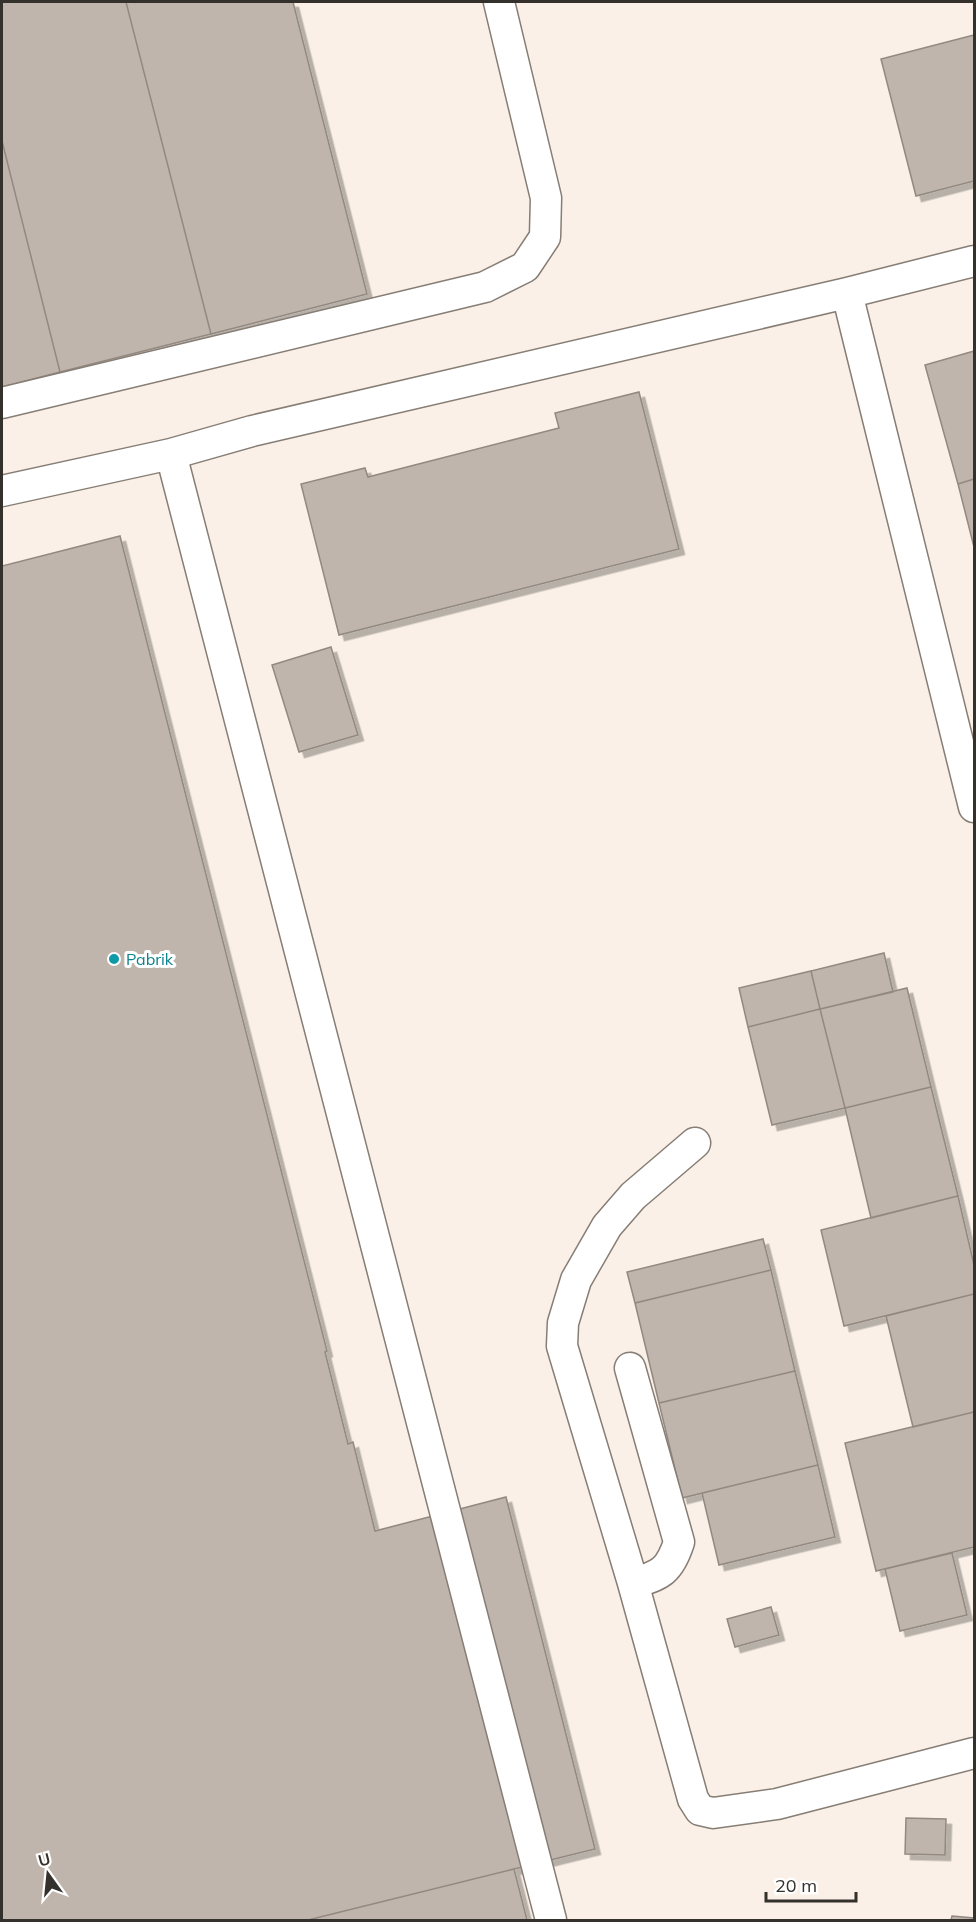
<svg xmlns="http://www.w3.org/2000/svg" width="976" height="1922" viewBox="0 0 976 1922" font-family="Mulish,sans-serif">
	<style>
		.building { fill: #bfb5ac; stroke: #928980; stroke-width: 1.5; filter: url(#shadow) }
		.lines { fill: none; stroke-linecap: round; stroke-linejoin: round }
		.minor-casing { stroke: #867d75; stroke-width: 33 }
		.minor { stroke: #fff; stroke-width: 30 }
		.culture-dot { fill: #0f9aa8; stroke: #fff; stroke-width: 2 }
		.labels { text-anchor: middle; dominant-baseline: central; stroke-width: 6; stroke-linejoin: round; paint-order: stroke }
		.culture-label { font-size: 16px; fill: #0d838f; stroke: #fff; text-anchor: start }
	</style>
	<defs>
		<filter id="shadow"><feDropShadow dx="5.5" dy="5.5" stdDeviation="0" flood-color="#0004"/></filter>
	</defs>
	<rect width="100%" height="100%" fill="#faf0e7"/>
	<path class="building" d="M2,2H126L211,334L60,372L2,141Z
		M126,2H293L367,294L211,334Z
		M974,35V181L916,196L881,59Z
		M2,141L60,372L2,387Z
		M974,351V479L958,484L925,365Z
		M639,392L679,549L339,635L301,484L365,468L368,477L559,428L555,413Z
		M974,479V547L958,484Z
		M120,536L327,1351L325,1352L348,1444L353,1442L375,1531L506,1497L595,1849L308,1920H2V566Z
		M331,647L358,735L299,752L272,665Z
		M884,953L893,992L820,1009L811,971Z
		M811,971L820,1009L748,1027L739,988Z
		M907,988L931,1087L845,1108L820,1009Z
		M820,1009L845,1108L772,1125L748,1027Z
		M931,1087L958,1196L871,1218L845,1108Z
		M958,1196L974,1265V1294L844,1326L821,1230Z
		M763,1239L771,1270L635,1303L627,1272Z
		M771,1270L795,1371L659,1403L635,1303Z
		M974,1294V1412L913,1427L886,1316Z
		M795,1371L818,1465L682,1498L659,1403Z
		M974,1412V1547L876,1571L845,1443Z
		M818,1465L835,1537L719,1565L702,1493Z
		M952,1553L967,1615L900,1631L885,1569Z
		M771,1607L779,1635L735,1647L727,1619Z
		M906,1818L946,1819L945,1855L905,1854Z
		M514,1869L527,1920H308Z
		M952,1916L974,1918V1920H951Z"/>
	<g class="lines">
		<defs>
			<path id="minor" d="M847,293L974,807
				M2,403L485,287L525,267L545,237L546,198L499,2
				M171,454L551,1920
				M2,491L171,454L252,431L847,293L974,261
				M630,1368L679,1542C670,1570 661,1576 633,1583L693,1799L700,1810L713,1813L777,1804L974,1753
				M633,1583L562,1346L563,1323L576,1280L607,1226L633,1196L695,1143"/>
		</defs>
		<use href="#minor" class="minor-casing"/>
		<use href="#minor" class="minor"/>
	</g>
	<circle class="culture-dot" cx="114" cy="959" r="6"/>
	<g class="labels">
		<g class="culture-label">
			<text x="126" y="959">Pabrik</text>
		</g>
	</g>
	<rect width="976" height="1922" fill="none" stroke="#34302c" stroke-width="6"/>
	<g transform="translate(48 1874) rotate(345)" stroke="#ffffff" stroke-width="4.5" paint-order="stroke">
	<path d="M0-4.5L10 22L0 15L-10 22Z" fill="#34302c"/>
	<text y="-9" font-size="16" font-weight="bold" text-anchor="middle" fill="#34302c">U</text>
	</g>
	<path d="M766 1892v9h90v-9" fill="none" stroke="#34302c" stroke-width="3"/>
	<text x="775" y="1892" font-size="18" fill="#34302c" stroke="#ffffff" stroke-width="4.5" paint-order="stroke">20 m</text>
</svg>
